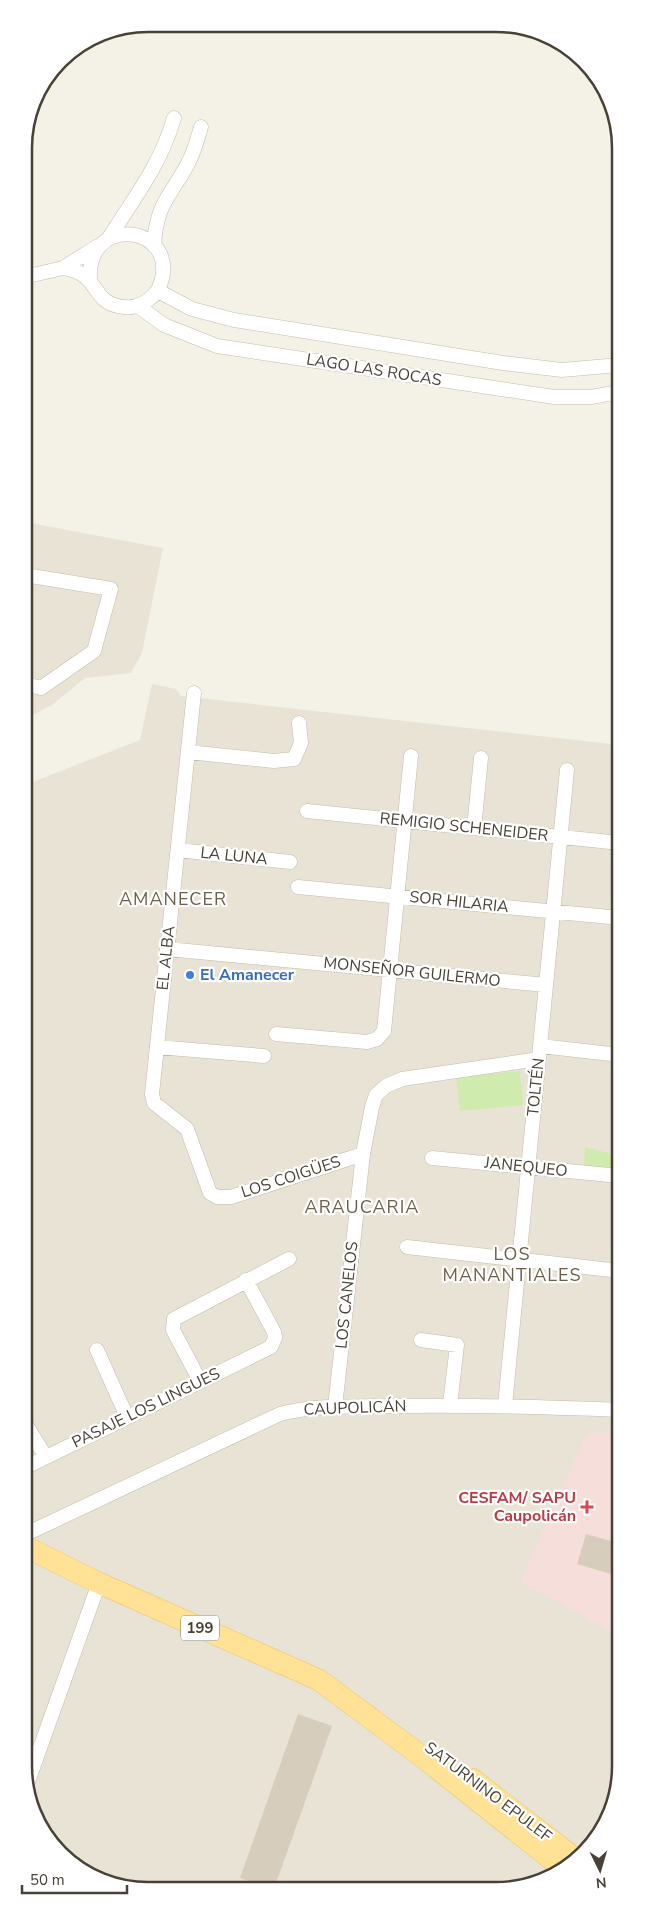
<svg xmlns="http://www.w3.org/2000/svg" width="645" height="1915" viewBox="0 0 645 1915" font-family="'Nunito Sans',sans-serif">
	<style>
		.residential { fill: #e9e3d5 }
		.medical { fill: #f6deda }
		.green { fill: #cfebae }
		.building { fill: #d7cdbc }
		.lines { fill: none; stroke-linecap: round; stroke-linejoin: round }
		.minor-casing { stroke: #c3bcac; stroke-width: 15 }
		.primary-casing { stroke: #eac260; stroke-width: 22 }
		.minor { stroke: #fff; stroke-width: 14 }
		.primary { stroke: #ffe296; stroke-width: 21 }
		.shop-dot { fill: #3f7fe0; stroke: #fff; stroke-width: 2 }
		.health-dot { fill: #e0444e; stroke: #fff; stroke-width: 2 }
		.labels { text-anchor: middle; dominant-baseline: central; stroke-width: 4.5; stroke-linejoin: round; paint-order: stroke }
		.shield { fill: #fff; stroke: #7f7a72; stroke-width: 1 }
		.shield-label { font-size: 15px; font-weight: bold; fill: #484136 }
		.street-label { font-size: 16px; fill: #484136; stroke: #fff }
		.shop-label { font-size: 16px; font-weight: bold; fill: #366cbe; stroke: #fff; text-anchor: start }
		.health-label { font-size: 16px; font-weight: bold; fill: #be3a42; stroke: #fff; text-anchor: end }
		.neighbourhood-label { font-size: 18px; letter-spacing: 1px; fill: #6b5f4c; stroke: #fff }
		.rim { fill: none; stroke: #484136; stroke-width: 2.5 }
	</style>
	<rect width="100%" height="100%" fill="#f4f1e7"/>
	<path class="residential" d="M25,522L163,548L142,653L131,673L85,678L52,705L25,719Z
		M152,684L176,689L181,696L620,745L621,1774L612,1814L590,1849L559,1874L521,1889H124L60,1855L26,1791L25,785L140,740Z"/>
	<path class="medical" d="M587,1433H621V1636L520,1582Z"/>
	<path class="green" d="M520,1071L523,1105L460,1111L456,1077Z
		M585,1147L620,1156V1171L584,1167Z"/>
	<path class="building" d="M586,1534L621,1544V1577L577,1564Z
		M298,1714L332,1726L274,1889H272L240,1878Z"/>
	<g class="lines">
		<defs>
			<path id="minor" d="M109,238C135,196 160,166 174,118
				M154,246C156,200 174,194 191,157C195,148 198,137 201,127
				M63,268C102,273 89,304 124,307C136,309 147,302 155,294C160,288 162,281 163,273C168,223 86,218 90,279
				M24,277L63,268L98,246
				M158,291L192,309L234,320L503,363L562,370L619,365
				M138,306L164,325L217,346L554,397H591L619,392
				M25,575L111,589L94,651L41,688L25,684
				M194,693L152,1094L154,1103L187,1129L210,1193L217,1197H231L363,1154
				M188,752L274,761L294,759L301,743L299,723
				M307,811L620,843
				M474,828L481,758
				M178,850L290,862
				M298,887L620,918
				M167,949L546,985
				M276,1034L367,1042L377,1039L384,1031L411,756
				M540,1046L620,1055
				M157,1047L264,1056
				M432,1158L620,1176
				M407,1247L620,1271
				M421,1340L457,1345L450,1405
				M97,1350L127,1417
				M200,1381L173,1330L174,1319L289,1259
				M505,1405L567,770
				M335,1407L363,1154L372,1107L376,1095L386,1086L402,1079L539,1059
				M26,1425L46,1457
				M26,1467L271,1347L275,1338L274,1332L246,1280
				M26,1534L280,1414C318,1404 359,1407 398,1406C473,1405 546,1407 621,1410
				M26,1787L99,1583"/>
			<path id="primary" d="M26,1547L99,1583L319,1680L420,1755L565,1870
				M472,1779L577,1860"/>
		</defs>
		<use href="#minor" class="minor-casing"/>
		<use href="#primary" class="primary-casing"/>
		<use href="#minor" class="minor"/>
		<use href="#primary" class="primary"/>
	</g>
	<circle class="shop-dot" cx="190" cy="975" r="5"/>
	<path class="health-dot" d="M584.5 1499.5h5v5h5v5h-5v5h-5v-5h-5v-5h5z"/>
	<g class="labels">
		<rect class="shield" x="181" y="1615.5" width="38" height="25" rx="4"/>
		<g class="shield-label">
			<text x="200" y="1628">199</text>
		</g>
		<g class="street-label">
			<text transform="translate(374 370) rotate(9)">LAGO LAS ROCAS</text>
			<text transform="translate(464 827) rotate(6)">REMIGIO SCHENEIDER</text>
			<text transform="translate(234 856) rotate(6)">LA LUNA</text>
			<text transform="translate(459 902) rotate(6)">SOR HILARIA</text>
			<text transform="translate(166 958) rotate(-84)">EL ALBA</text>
			<text transform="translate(412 972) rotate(6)">MONSEÑOR GUILERMO</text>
			<text transform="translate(536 1087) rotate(-84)">TOLTÉN</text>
			<text transform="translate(526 1167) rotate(6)">JANEQUEO</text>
			<text transform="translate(291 1177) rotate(-18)">LOS COIGÜES</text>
			<text transform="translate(347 1295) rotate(-84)">LOS CANELOS</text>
			<text transform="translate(146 1408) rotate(-26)">PASAJE LOS LINGUES</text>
			<text transform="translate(355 1408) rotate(-2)">CAUPOLICÁN</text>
			<text transform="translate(488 1792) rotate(37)">SATURNINO EPULEF</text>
		</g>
		<g class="shop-label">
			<text x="200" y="975">El Amanecer</text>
		</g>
		<g class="health-label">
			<text x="576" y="1498">CESFAM/ SAPU<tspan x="576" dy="18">Caupolicán</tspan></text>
		</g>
		<g class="neighbourhood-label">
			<text x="173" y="899">AMANECER</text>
			<text x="362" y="1207">ARAUCARIA</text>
			<text x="512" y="1254">LOS<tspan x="512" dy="21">MANANTIALES</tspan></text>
		</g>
	</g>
	<path d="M0 0H645V1915H0ZM148 32H496A116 116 0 0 1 612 148V1766A116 116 0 0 1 496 1882H148A116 116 0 0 1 32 1766V148A116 116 0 0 1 148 32Z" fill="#fff" fill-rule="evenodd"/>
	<path class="rim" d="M148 32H496A116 116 0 0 1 612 148V1766A116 116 0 0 1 496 1882H148A116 116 0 0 1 32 1766V148A116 116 0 0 1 148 32Z"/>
	<g transform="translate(600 1870) rotate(175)" stroke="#ffffff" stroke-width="4" paint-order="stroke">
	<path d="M0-4L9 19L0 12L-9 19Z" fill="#484136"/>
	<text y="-8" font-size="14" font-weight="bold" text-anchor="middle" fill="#484136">N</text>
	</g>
	<path d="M22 1885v8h105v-8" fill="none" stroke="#484136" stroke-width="2.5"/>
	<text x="30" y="1885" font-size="15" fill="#484136" stroke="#ffffff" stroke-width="4" paint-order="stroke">50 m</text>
</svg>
